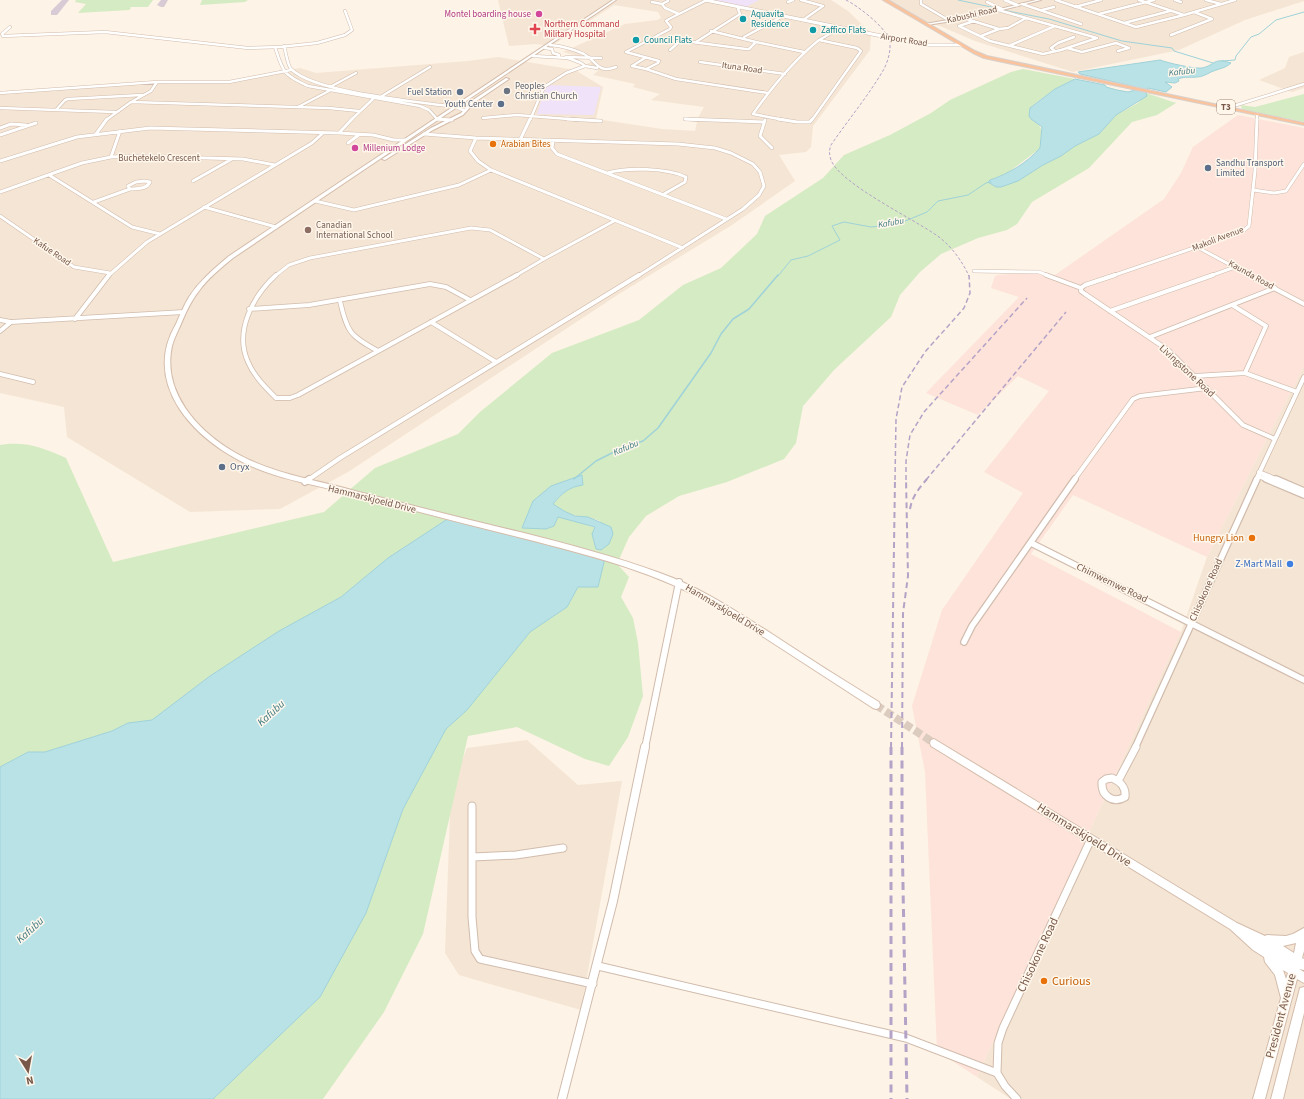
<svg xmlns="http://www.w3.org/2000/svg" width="1304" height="1099" viewBox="0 0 1304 1099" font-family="'Source Sans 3',sans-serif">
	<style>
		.residential { fill: #f5e5d4 }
		.commercial { fill: #fde3d9 }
		.education { fill: #f0e2f9 }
		.green { fill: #d5ebc3; fill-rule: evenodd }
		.water { fill: #b9e2e7; stroke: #9fd2d9 }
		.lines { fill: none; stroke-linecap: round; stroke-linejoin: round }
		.stream-far1 { stroke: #9fd2d9; stroke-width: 1 }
		.stream { stroke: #9fd2d9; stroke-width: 1.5 }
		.taxiway { fill: #d9cbd6; fill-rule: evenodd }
		.secondary-tunnel { stroke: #dcccbf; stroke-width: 8; stroke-dasharray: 8 3.5; stroke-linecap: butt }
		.minor-far4-casing { stroke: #d1bcad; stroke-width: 3.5 }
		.minor-far3-casing { stroke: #d1bcad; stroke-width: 4 }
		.minor-far2-casing { stroke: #d1bcad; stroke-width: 5.5 }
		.minor-far1-casing { stroke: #d1bcad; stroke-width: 8 }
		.minor-casing { stroke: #d1bcad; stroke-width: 9 }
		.tertiary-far2-casing { stroke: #d1bcad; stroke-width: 4 }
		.tertiary-far1-casing { stroke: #d1bcad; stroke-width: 8 }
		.tertiary-casing { stroke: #d1bcad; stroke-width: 10 }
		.secondary-casing { stroke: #d4bcab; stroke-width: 2 }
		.trunk-casing { stroke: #d9d0cc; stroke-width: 2 }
		.minor-far4 { stroke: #fff; stroke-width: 2.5 }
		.minor-far3 { stroke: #fff; stroke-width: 3 }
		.minor-far2 { stroke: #fff; stroke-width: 4 }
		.minor-far1 { stroke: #fff; stroke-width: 5.5 }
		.minor { stroke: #fff; stroke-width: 7 }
		.tertiary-far2 { stroke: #fff; stroke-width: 3 }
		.tertiary-far1 { stroke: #fff; stroke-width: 6 }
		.tertiary { stroke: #fff; stroke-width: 8 }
		.secondary { fill: #fff; fill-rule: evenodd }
		.trunk { fill: #fbc39c; fill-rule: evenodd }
		.rail-far3 { stroke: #b5a3c7; stroke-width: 1; stroke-dasharray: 3 2; stroke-linecap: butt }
		.rail-far2 { stroke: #b5a3c7; stroke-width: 1.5; stroke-dasharray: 5 3; stroke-linecap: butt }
		.rail-far1 { stroke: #b5a3c7; stroke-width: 2; stroke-dasharray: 6 4; stroke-linecap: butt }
		.rail { stroke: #b5a3c7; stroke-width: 3; stroke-dasharray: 8 5.5; stroke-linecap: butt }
		.hotel-dot { fill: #d1479c; stroke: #fff7ec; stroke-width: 1.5 }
		.culture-dot { fill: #0f9aa8; stroke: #fff7ec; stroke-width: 1.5 }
		.health-dot { fill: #e0444e; stroke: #fff7ec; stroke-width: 1.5 }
		.worship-dot { fill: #6b7280; stroke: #fff7ec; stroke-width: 1.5 }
		.service-dot { fill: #5c6f8a; stroke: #fff7ec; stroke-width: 1.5 }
		.food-dot { fill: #e8710a; stroke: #fff7ec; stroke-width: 1.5 }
		.education-dot { fill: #8d6e63; stroke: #fff7ec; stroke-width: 1.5 }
		.shop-dot { fill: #3f7fe0; stroke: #fff7ec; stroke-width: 1.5 }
		.labels { text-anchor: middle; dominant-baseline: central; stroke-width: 3; stroke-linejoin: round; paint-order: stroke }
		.far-hotel-label { font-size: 9px; fill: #b23c85; stroke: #fff7ec; text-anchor: end }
		.far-culture-label { font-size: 9px; fill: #0d838f; stroke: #fff7ec; text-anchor: start }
		.far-street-label { font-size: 9px; fill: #775849; stroke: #fff7ec }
		.far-health-label { font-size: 9px; fill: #be3a42; stroke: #fff7ec; text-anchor: start }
		.far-water-label { font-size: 9px; font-style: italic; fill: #3f7b83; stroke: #fff7ec }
		.far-worship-label { font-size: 9px; fill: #5b616d; stroke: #fff7ec; text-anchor: start }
		.far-service-label { font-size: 9px; fill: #4e5e75; stroke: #fff7ec; text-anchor: end }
		.shield { fill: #fff7ec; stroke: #a0887a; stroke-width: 1 }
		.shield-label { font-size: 9px; font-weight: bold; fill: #775849 }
		.far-food-label { font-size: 9px; fill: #c56008; stroke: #fff7ec; text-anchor: start }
		.far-education-label { font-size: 9px; fill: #785e54; stroke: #fff7ec; text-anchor: start }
		.street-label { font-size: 10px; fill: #775849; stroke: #fff7ec }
		.service-label { font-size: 10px; fill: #4e5e75; stroke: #fff7ec; text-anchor: start }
		.food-label { font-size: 10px; fill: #c56008; stroke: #fff7ec; text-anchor: end }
		.shop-label { font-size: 10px; fill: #366cbe; stroke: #fff7ec; text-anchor: end }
		.water-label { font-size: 11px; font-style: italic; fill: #3f7b83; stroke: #fff7ec }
		.near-street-label { font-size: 12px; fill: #775849; stroke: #fff7ec }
		.near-food-label { font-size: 12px; fill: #c56008; stroke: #fff7ec; text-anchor: start }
	</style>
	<rect width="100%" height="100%" fill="#fdf3e6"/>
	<path class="residential" d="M498,0H831L848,11L871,33L870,50L813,126L811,147L806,152L779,155L795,181L732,225L619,294L348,472L280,509L190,512L67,437L64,407L0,393V92L175,80L222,82L300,68L316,73L468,61L498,57L575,70L603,87L596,119L662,129L695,131L698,118L704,107L651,100L660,94L633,87L635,84L593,75L599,70L582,67L594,60L563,52L625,24L657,20L661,18L658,12L614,5L551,46L535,44L509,46Z
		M881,0H1304V1L1245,20L1179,50L1073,72L975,41L940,26L911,17Z
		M1304,52V88L1292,92L1259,80L1285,68L1289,57Z
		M1304,366V1099H1011L977,1077L1181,632L1207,557Z
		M527,740L578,785L622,781L581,1010L459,975L445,953L451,788L467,748Z"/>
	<path class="commercial" d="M1238,115L1304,128V366L1207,557L1073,495L1031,554L1181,632L977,1077L937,1051L925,772L912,706L942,610L1023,493L984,472L1049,391L1018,376L978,415L926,393L1019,297L991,288L995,276L998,275L1022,273L1055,275L1164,199L1181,173L1193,147Z"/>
	<path class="education" d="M708,0H759L744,8Z
		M546,85L601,87L594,115L537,114Z"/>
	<path class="green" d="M76,0H153L148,7H130L131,8L129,10L78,13L86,4L75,2Z
		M202,0H248L245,2L200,5Z
		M1023,69L1075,79L1055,89L1037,102L1032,106L1030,116C1044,131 1043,127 1040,148L1038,150L1006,174L990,180L1018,181L1043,165L1061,156L1075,146L1099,134L1116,115L1138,103L1146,93L1176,103L1157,115L1132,122L1089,168L1032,202L1017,224L1007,230L978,238L941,254L920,272L900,295L891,317L834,370L803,406L796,443L784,459L727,482L679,496L646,516L629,537L617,564L629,577L621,597L633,618L638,643L643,696L628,737L609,766L585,759L517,727L468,736L423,934L384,1012L323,1099H213L320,997L366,913L403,809L446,729L467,710L530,632L567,607L578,587L449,518L388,558L341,597L279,631L210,676L152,720L128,723L112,731L45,752H28L0,767V445C26,441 43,448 66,458L113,562L324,512L375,468L458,434L480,412L552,353L639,320L683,285L721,268L757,234L765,216L823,178L844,155L890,135L931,113L950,100L1011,72ZM582,476L583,485C569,487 562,494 553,504C560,509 566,513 574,515C583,518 590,517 600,521L596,549V528L558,516L533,501L566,482Z
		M1304,94V122L1246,110L1242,109L1241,105L1255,107Z"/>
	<path class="water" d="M1160,60C1168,63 1194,69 1202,68C1216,65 1213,57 1231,63C1224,69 1220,68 1211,72C1207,74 1202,77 1197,77C1189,78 1186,76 1178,79L1179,81L1175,83L1165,82L1172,87L1166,92L1148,88L1146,93L1147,96L1116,115L1099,134L1075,146L1061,156L1043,165L1018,181L1001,187H996L988,182L990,180C1008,174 1027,163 1040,148L1042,127L1031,119L1029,116L1030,108L1055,89L1075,79L1105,85L1106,87L1117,90L1128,92L1135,90L1136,87L1080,74L1078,72Z
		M582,475L583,485C569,487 562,493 553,504L564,511L575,516L588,517L611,527L613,534L609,544L601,550L596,549L592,534L595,527L558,517L554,526L546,529L522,528L533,501L551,486Z
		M449,518L605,558L598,587H578L567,607L530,632L467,710L446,729L403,809L366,913L320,997L213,1099H0V767L28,752H45L112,731L128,723L152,720L210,676L279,631L341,597L388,558Z"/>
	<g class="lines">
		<path class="stream-far1" d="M958,0L996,8
			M1003,10L1049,19L1122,41L1172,48L1174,51L1213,63
			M1222,61L1235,60L1236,56L1251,37L1259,34L1276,20L1304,12
			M778,276L791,260L808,256L840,240L832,226L844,222L871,227L898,224L927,212L938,201L968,195L986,183L991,182"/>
		<path class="stream" d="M574,479L596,461L620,449L643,441L658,428L711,353L721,334L733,319L749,309L778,275"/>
		<path class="taxiway" d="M62,0H69L57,15H51V11Z
			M161,0H168L164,7H161L157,5Z"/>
		<path class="secondary-tunnel" d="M876,705L934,743"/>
		<defs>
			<path id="minor-far4" d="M801,0L823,6L803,20
				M921,0V4L950,21
				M1056,0L1136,27L1184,15
				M1139,0L1184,15L1235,0
				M1175,0L1181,2
				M1206,0L1221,4
				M668,1L662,4L665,8L679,14
				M652,2L662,4
				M788,2L793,0
				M987,2L1002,9
				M1022,4L1081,24
				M1075,7L1101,0
				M1042,10L1054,7
				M1099,14L1154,0
				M963,18L999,29L981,36
				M974,21L959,26L990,41L1043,54L1061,50L1097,38L998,10
				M1124,23L1170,11
				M10,27L2,34L3,36L105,32L248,48L280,47L317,43L345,35L352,30L345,11
				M999,29L1008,28L1026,18
				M1171,35L1212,19L1194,12
				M744,37L783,16
				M819,40L840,28
				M696,42L740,14L738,9L740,7
				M756,42L804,52
				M550,45C562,46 573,49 584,54C597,61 597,74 616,67
				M1011,45L1055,26
				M284,46C286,52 287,64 291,69C315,93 420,102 456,107L465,111
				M275,47C283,72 283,75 308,86L420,106L429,110L437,119L446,120
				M545,48L552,49L553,53L559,55
				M1067,48L1082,52L1116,43L1129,48L1118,51
				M670,50L679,42L684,41L746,49H749L756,42L711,31
				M1055,51L1051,48L1058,43L1074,37
				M533,56L568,58L581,63L585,66L597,68
				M566,57L601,58
				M700,62L785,74
				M658,63L659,61L626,52L670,29L671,27L666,21L669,19L707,0
				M658,63L646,69L676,79L768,93
				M632,66L645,58
				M632,66L646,69
				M291,70L229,82H157L151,91L131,102L329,108L359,111
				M330,87L356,73
				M0,93L157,82
				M382,96L430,67
				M298,107L329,91
				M0,108L115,112
				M1227,108L1304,84
				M56,110L65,100L68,99L142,95
				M483,118L517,115L581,120
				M685,119L701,120
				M106,120L131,102
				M351,120L373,99
				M530,120L544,87L566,73L585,66
				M784,120L753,114C772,87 793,61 819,40
				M812,120L861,51L857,48L819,40
				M1257,120V114"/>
			<path id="minor-far3" d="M437,119L452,120
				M567,119L601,121
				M685,119L764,122
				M778,119L797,122H810L812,119
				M765,120L760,136L772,148
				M0,128L11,124L26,125
				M339,133L352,119
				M96,134L107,119
				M424,134L476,138L678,144L715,148L731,153L753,164L760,172L764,186L759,195L743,209L638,276
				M0,135L36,123
				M476,138L470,151L478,161L491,170L683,248
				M520,140L530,119
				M553,141L552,148L557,154L726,219
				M348,143L360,134
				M111,157L120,131
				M0,161L77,137L150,128L339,133L373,135L394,140H405
				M607,173C627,167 667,168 686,177L685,182L664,194
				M49,175L132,227L160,234
				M144,181L150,182C146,190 138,188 130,189L128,186L136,182Z
				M193,181L232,159
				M1253,190L1274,193L1286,191L1304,164
				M0,192L82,163L111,157L134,156L243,159L275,165
				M315,201L354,210L459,185L491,170
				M94,202L130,189
				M204,207L276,227
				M0,216L74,267L110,273
				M1197,247L1251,276
				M544,259L614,221
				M974,271L1039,272L1049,276
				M108,276L147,242L312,143L323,133
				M275,276L289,265L310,258L471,228L490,230L544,259
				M515,276L544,259
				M1112,276L1243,231L1249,226L1255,171L1257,119
				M1210,276L1235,267"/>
			<path id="minor-far2" d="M276,275C253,296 234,331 248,362C254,376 265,387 276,398H290L298,395L517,275
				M1046,275L1081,288
				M1249,275L1304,304
				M1081,288L1085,285L1115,275
				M1081,288V291L1085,294L1168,350L1243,425L1275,439
				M340,301C347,332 350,336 378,351
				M1232,305L1266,326L1245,373
				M249,309L309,305L430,284L446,287L470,300
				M1110,311L1213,275
				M75,319L109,275
				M0,320L11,322L184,312
				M431,322L496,362
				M0,331L11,322
				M1150,337L1275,288
				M0,374L33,382
				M1195,376L1245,373L1297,392
				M1259,472L1278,480
				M1258,476L1268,480
				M308,480L340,458L639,275
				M1074,480L1133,399L1140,396L1207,388
				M1256,480L1304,377"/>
			<path id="minor-far1" d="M1266,479L1304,495
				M1276,479L1304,491
				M305,482L309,479
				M1031,543L1304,680
				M964,642L972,626L1075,479
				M1135,748L1257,479"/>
			<path id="minor" d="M1112,778C1121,782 1126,787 1125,797C1113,804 1101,796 1102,782L1106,779Z
				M1118,781L1136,747
				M472,806V917L475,951L480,959L593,984
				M473,857L516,855L563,848
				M598,966L906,1038L997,1073
				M997,1073L998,1043L1003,1028L1091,839
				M997,1073L1005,1086L1017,1099"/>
			<path id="tertiary-far2" d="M705,0L926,45H961
				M1005,0L1017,5"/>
			<path id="tertiary-far1" d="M645,748L679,582"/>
			<path id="tertiary" d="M562,1099L613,901L645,747"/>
			<path id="secondary" d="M613,0H616L233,258C221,268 208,278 199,291C191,301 186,312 181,324C178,331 174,338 172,346C162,392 197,430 234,452C272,474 314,479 355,491C410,505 465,519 520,532C567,544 614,556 660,573C700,587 736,611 772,634C807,657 843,680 879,702L880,705L879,708L876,709L873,708L719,608C657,572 592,556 522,538C465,524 408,509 351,494C309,483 266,478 228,454C192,432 155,392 167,345C169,338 172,331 176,324C180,315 184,305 189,297C200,280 215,268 229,256Z
				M1036,0H1041L971,18L927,25L925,24L971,16Z
				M506,78L509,79L475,102L463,115L433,130L385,160L382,159L431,128L461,113L473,100Z
				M934,739L1237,923L1265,936L1267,935L1286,936L1293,934L1304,928V951L1302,958L1304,959V970L1299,969L1304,972V983L1297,979L1265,1099H1253L1281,998L1275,975L1265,962L1264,957L1253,950L1230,929L931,746L930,743L931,740ZM1296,943L1294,953L1283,946ZM1283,970L1288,973L1286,979Z
				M1304,987V1013L1283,1099H1271L1299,992L1300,988Z"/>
			<path id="trunk" d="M883,0H888L975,51L987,56L1304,123V125L984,58L973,53Z"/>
		</defs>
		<use href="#minor-far4" class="minor-far4-casing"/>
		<use href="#minor-far3" class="minor-far3-casing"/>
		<use href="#minor-far2" class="minor-far2-casing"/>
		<use href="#minor-far1" class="minor-far1-casing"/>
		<use href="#minor" class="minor-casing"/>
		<use href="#tertiary-far2" class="tertiary-far2-casing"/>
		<use href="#tertiary-far1" class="tertiary-far1-casing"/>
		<use href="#tertiary" class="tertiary-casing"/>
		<use href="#secondary" class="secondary-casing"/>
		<use href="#trunk" class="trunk-casing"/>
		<use href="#minor-far4" class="minor-far4"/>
		<use href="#minor-far3" class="minor-far3"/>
		<use href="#minor-far2" class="minor-far2"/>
		<use href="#minor-far1" class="minor-far1"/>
		<use href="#minor" class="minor"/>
		<use href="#tertiary-far2" class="tertiary-far2"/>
		<use href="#tertiary-far1" class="tertiary-far1"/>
		<use href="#tertiary" class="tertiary"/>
		<use href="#secondary" class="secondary"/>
		<use href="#trunk" class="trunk"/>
		<path class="rail-far3" d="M846,0C858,6 884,26 889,39C892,48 888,61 884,69C869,95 848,120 831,145C829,150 829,154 831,160C840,184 916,220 939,237C952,247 962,261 969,276"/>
		<path class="rail-far2" d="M895,480L896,419L902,387L925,352L964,308L970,293L969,275
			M906,480V461L910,435L924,412L1027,298
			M926,480L1066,312"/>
		<path class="rail-far1" d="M910,509C912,497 919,488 927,479
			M891,748L895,479
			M902,748L903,613L908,576L906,479"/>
		<path class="rail" d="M891,747V1099
			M902,747V832L907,1099"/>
	</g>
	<g class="hotel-dot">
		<circle cx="539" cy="14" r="4"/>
		<circle cx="355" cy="148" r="4"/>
	</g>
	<g class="culture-dot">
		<circle cx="743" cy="19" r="4"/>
		<circle cx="813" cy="30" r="4"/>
		<circle cx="636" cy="40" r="4"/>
	</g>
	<path class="health-dot" d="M533 23h4v4h4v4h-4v4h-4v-4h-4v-4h4z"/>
	<circle class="worship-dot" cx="507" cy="91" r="4"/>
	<g class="service-dot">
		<circle cx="460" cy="92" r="4"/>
		<circle cx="501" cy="104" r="4"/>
		<circle cx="1208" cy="168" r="4"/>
		<circle cx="222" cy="467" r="4"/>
	</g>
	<g class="food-dot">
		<circle cx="493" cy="144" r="4"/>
		<circle cx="1252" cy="538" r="4"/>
		<circle cx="1044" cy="981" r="4"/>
	</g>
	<circle class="education-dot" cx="308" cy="230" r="4"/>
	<circle class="shop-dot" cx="1290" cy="564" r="4"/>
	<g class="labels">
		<g class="far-hotel-label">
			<text x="531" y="14">Montel boarding house</text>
			<text x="363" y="148" text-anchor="start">Millenium Lodge</text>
		</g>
		<g class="far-culture-label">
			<text x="751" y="14">Aquavita<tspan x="751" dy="10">Residence</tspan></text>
			<text x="821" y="30">Zaffico Flats</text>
			<text x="644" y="40">Council Flats</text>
		</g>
		<g class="far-street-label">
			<text transform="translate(972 15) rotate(-13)">Kabushi Road</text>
			<text transform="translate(904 40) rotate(9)">Airport Road</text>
			<text transform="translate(742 68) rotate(8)">Ituna Road</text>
			<text x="159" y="158">Buchetekelo Crescent</text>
			<text transform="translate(1218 239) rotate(-21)">Makoli Avenue</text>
			<text transform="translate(52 252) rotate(34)">Kafue Road</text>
			<text transform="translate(1251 275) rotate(29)">Kaunda Road</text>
		</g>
		<g class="far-health-label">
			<text x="544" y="24">Northern Command<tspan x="544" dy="10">Military Hospital</tspan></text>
		</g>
		<g class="far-water-label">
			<text transform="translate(1182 72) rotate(-6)">Kafubu</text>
			<text transform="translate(891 223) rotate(-10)">Kafubu</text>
			<text transform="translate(626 448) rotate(-23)">Kafubu</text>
		</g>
		<g class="far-worship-label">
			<text x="515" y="86">Peoples<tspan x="515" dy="10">Christian Church</tspan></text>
		</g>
		<g class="far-service-label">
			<text x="452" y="92">Fuel Station</text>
			<text x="493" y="104">Youth Center</text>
			<text x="1216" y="163" text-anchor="start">Sandhu Transport<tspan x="1216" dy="10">Limited</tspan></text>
		</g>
		<rect class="shield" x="1217" y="100" width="18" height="14" rx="3"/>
		<g class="shield-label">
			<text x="1226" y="107">T3</text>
		</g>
		<g class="far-food-label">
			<text x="501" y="144">Arabian Bites</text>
		</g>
		<g class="far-education-label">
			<text x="316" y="225">Canadian<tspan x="316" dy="10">International School</tspan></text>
		</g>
		<g class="street-label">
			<text transform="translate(1187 371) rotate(43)">Livingstone Road</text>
			<text transform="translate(372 499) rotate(14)">Hammarskjoeld Drive</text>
			<text transform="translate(1112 583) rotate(26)">Chimwemwe Road</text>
			<text transform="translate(1206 590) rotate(-66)">Chisokone Road</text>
			<text transform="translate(725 610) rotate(31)">Hammarskjoeld Drive</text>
		</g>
		<g class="service-label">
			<text x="230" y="467">Oryx</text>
		</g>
		<g class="food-label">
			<text x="1244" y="538">Hungry Lion</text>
		</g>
		<g class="shop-label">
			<text x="1282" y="564">Z-Mart Mall</text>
		</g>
		<g class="water-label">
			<text transform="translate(271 713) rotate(-42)">Kafubu</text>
			<text transform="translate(30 930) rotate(-42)">Kafubu</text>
		</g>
		<g class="near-street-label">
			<text transform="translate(1084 835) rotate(32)">Hammarskjoeld Drive</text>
			<text transform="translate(1038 955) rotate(-65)">Chisokone Road</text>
			<text transform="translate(1281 1016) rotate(-75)">President Avenue</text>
		</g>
		<g class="near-food-label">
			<text x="1052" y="981">Curious</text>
		</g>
	</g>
	<g transform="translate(28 1071) rotate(169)" stroke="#fff7ec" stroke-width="3" paint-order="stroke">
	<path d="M0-3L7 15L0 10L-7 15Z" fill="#775849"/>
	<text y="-6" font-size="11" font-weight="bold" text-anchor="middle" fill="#775849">N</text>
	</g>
</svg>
